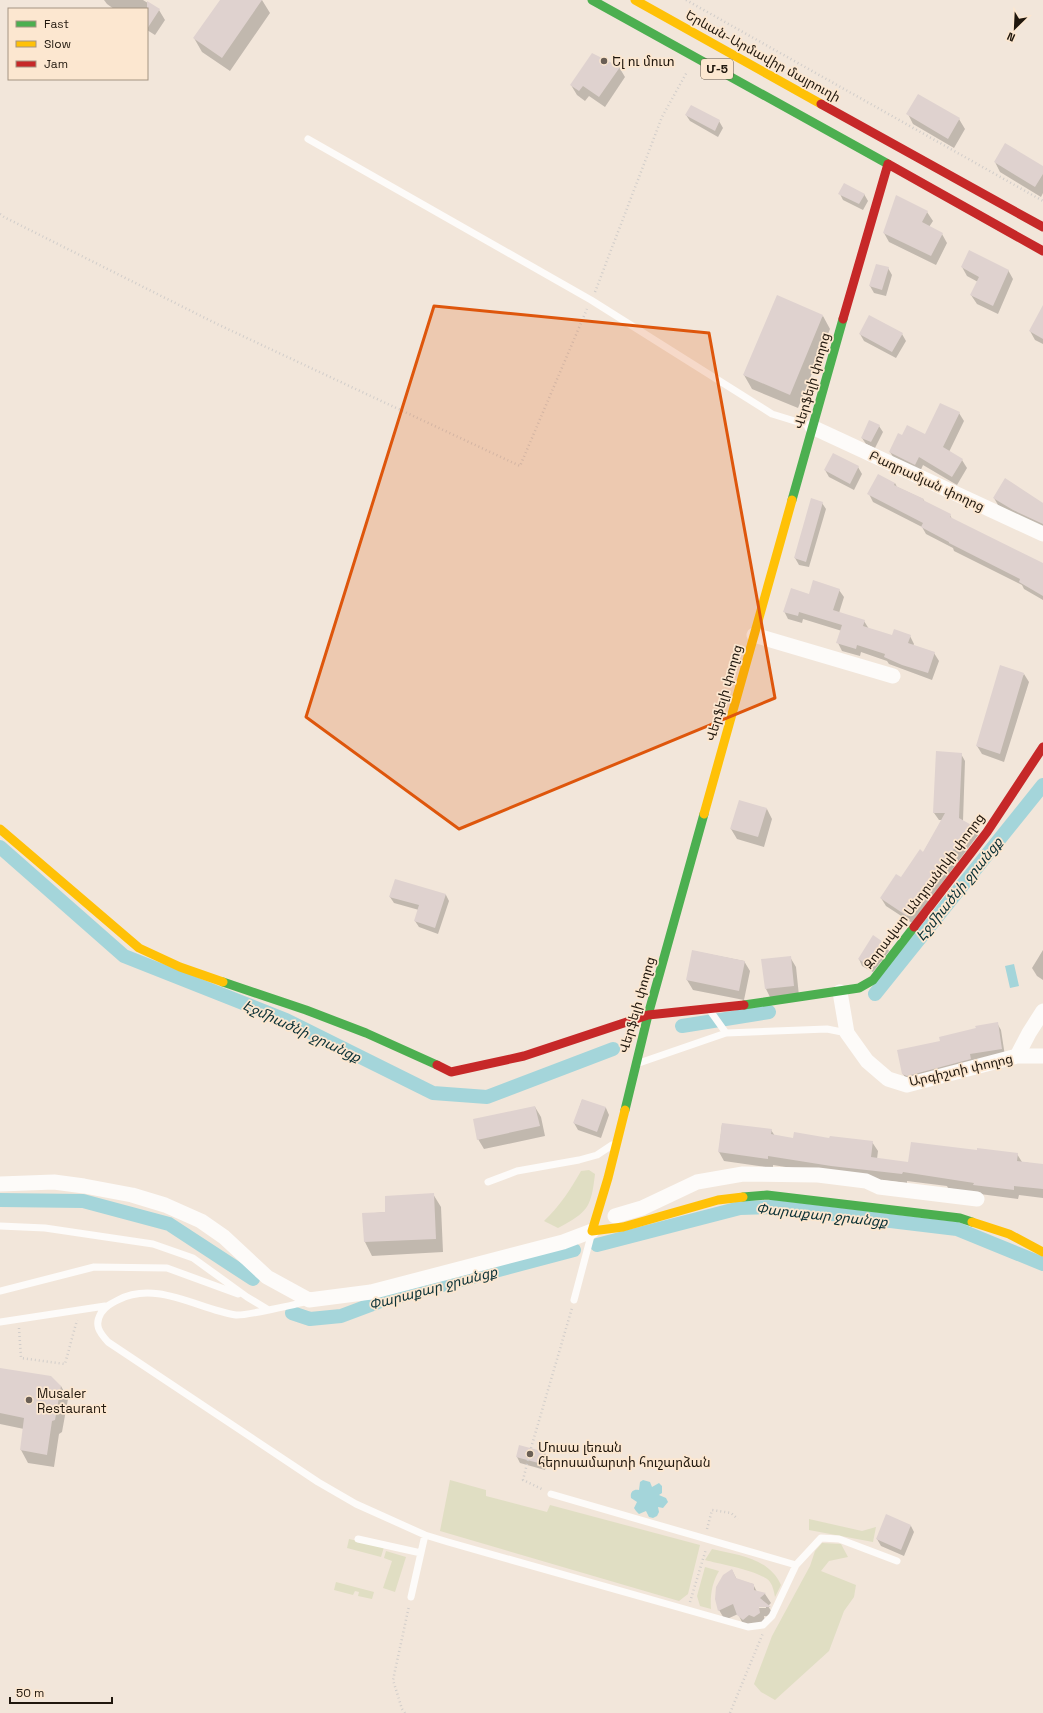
<svg xmlns="http://www.w3.org/2000/svg" width="1043" height="1713" viewBox="0 0 1043 1713" font-family="'Space Grotesk','Noto Sans Armenian',sans-serif">
	<style>
		.green { fill: #e0dec3 }
		.water { fill: #a4d5da }
		.shadow { fill: #0003; fill-rule: evenodd }
		.lines { fill: none; stroke-linecap: round; stroke-linejoin: round }
		.canal { stroke: #a4d5da; stroke-width: 14 }
		.building { fill: #dfd2cf }
		.path { stroke: #d1cdca; stroke-width: 2.5; stroke-dasharray: 1 3; stroke-linecap: butt }
		.lane { stroke: #fdfbf9; stroke-width: 7 }
		.street { stroke: #fdfbf9; stroke-width: 15 }
		.fast { stroke: #4caf50; stroke-width: 9 }
		.slow { stroke: #ffc107; stroke-width: 9 }
		.jam { stroke: #c62828; stroke-width: 9 }
		.marked { fill: #de560c; fill-opacity: 0.2; stroke: #de560c; stroke-width: 3; stroke-linejoin: round }
		.poi-dot { fill: #6a5f55; stroke: #fce7d0; stroke-width: 1.5 }
		.labels { text-anchor: middle; dominant-baseline: central; stroke-width: 3.5; stroke-linejoin: round; paint-order: stroke }
		.shield { fill: #fce7d0; stroke: #625548; stroke-width: 1 }
		.shield-label { font-size: 12px; font-weight: bold; fill: #20170d }
		.street-label { font-size: 13px; fill: #20170d; stroke: #fce7d0 }
		.poi-label { font-size: 13px; fill: #20170d; stroke: #fce7d0; text-anchor: start }
		.water-label { font-size: 14px; font-style: italic; fill: #0b3136; stroke: #fce7d0 }
	</style>
	<rect width="100%" height="100%" fill="#f2e6da"/>
	<path class="green" d="M589,1170L595,1174C591,1208 588,1212 558,1228L544,1221C560,1206 570,1190 581,1171Z
		M450,1480L486,1490V1496L547,1512L550,1505L700,1545L688,1594L679,1601L440,1531Z
		M809,1519L862,1531L876,1527L873,1542L809,1530Z
		M349,1539L384,1547L381,1557L347,1548Z
		M822,1543L841,1544L848,1557L829,1561L821,1571L856,1585L854,1597L844,1611L829,1651L775,1700L761,1692L754,1684L772,1636L810,1566L815,1551Z
		M712,1549C738,1555 769,1558 781,1585L775,1597C774,1592 773,1586 770,1582C762,1571 719,1564 705,1560Z
		M386,1551L406,1557L395,1592L383,1588L392,1561L384,1558Z
		M705,1567L719,1571C712,1583 710,1595 711,1609L700,1606L697,1596Z
		M336,1582L374,1592L372,1599L358,1596L359,1592L355,1591L353,1595L334,1590Z"/>
	<path class="water" d="M1014,964L1019,986L1010,988L1005,966Z
		M643,1480L650,1482L652,1487L659,1483L662,1486V1493L659,1495L666,1498L668,1502L663,1508L658,1507L659,1512L657,1516L653,1518L649,1517L646,1511L639,1514L636,1511L634,1508L637,1502L631,1498C630,1492 633,1489 639,1490L640,1482Z"/>
	<path class="shadow" d="M104,0H143L159,10L165,20L155,35L147,30V9H114L107,4Z
		M221,0H262L270,13L230,71L202,52L194,38Z
		M619,67L625,77L605,107L589,96L585,101L577,95L571,85Z
		M908,114L959,119L965,129L954,148L913,124Z
		M686,115L719,121L723,128L718,137L690,121Z
		M995,162L1043,167V193L1041,197L1000,172Z
		M840,194H864L868,201L863,210L843,200Z
		M927,212L933,221L929,227L942,234L947,243L936,265L889,242L884,233Z
		M962,267L1008,270L1013,279L998,314L977,304L971,295L978,282L967,276Z
		M888,268L892,275L886,296L874,293L870,286Z
		M1043,307V344L1035,340L1030,331Z
		M823,316L830,329L798,408L752,389L744,375Z
		M860,334H902L906,341L896,358L864,341Z
		M959,413L964,421L949,452L962,460L967,468L957,485L923,465L920,472L895,460L890,452L903,436L926,435Z
		M879,426L883,432L875,448L866,444L862,438Z
		M858,467L862,474L854,490L829,477L825,470Z
		M895,483L897,487L923,499L925,502L950,515L952,519L1043,564V600L1024,589L1022,585L954,551L953,548L926,534L922,527L873,502L869,494Z
		M994,498L1043,503V528L1018,517L998,505Z
		M822,503L826,509L809,567L799,565L795,558Z
		M839,590L844,597L839,613L864,621L869,629L893,637L910,636L914,644L913,646L934,653L939,661L932,680L889,664L887,661L861,652L860,656L842,651L838,643L842,631L803,619L802,623L788,619L784,611L809,596Z
		M1024,674L1029,682L1004,762L982,754L977,746Z
		M961,754L965,761L963,821L974,828L978,835L912,923L886,906L881,898L902,879L923,853L942,820H939L934,813Z
		M767,809L772,819L764,847L737,839L731,829Z
		M446,895L449,901L438,934L419,927L415,921L419,910L394,903L390,897Z
		M885,944L889,951L873,972L862,966L859,959ZM863,961L873,968L872,970L863,964Z
		M1043,950V980L1037,976L1032,968Z
		M693,951L744,961L750,971L744,1000L693,990L687,980Z
		M790,957L796,967L799,996L771,999L766,989Z
		M997,1023L1001,1030L1005,1056L907,1080L903,1074Z
		M582,1100L606,1108L609,1115L601,1138L578,1130L574,1123Z
		M535,1107L541,1117L545,1136L484,1149L478,1139Z
		M722,1124L771,1130L775,1136L794,1139H830L872,1142L878,1151L877,1159L909,1163L978,1151L1017,1154L1022,1162L1043,1165V1198L1019,1195L1018,1199L980,1194L948,1188L947,1186L907,1181V1183L837,1175L773,1165V1168L724,1161L719,1152Z
		M433,1194L441,1207L443,1252L372,1256L365,1242L363,1214L387,1212Z
		M0,1369L61,1386L68,1399L62,1432L59,1434L54,1467L28,1463L21,1450L24,1429L0,1424Z
		M545,1453L548,1459L545,1470L520,1463L517,1457Z
		M911,1526L914,1532L904,1556L881,1546L877,1539Z
		M732,1570L737,1580L753,1584L757,1592L765,1594L771,1603L768,1606L775,1617L764,1616L765,1624L744,1626L738,1614L725,1620L719,1610ZM766,1606V1608H754Z"/>
	<g class="lines">
		<path class="canal" d="M0,847L124,956L286,1020L433,1093L487,1097L613,1049
			M875,994L1043,785
			M682,1026L769,1012
			M0,1200L83,1201L169,1224L253,1279
			M597,1245L740,1208L774,1207L957,1229L1043,1264
			M292,1313L310,1319L341,1316L381,1301L574,1250"/>
	</g>
	<path class="building" d="M220,0H262L222,58L193,38Z
		M147,1L160,9L147,29Z
		M592,53L620,67L599,97L583,86L579,91L570,85Z
		M918,94L960,118L948,139L906,114Z
		M691,105L720,120L715,131L685,115Z
		M1005,143L1043,166V174L1035,187L994,162Z
		M844,183L865,194L859,204L838,194Z
		M896,195L928,211L922,222L943,233L931,256L883,233Z
		M969,250L1009,270L993,306L970,295L979,277L961,267Z
		M876,264L889,267L882,290L869,286Z
		M777,295L823,315L790,395L743,375Z
		M1043,305V339L1029,331Z
		M869,315L903,333L892,352L859,334Z
		M940,403L960,412L943,447L963,459L952,477L919,457L915,465L889,452L898,433L902,435L907,425L925,434Z
		M869,420L880,425L871,442L861,438Z
		M833,453L859,466L850,484L824,470Z
		M878,474L895,483L894,485L924,499L923,500L951,514L950,517L1043,563V596L1019,582L1020,579L949,543V542L921,527L923,523L867,494Z
		M1005,478L1043,503V524L1013,510L993,498Z
		M811,498L823,502L806,562L794,558Z
		M813,580L840,589L833,610L865,620L863,626L892,635L894,629L911,635L908,643L935,652L928,673L902,665L884,657L885,654L857,645L856,649L836,643L842,625L799,612L798,616L783,612L791,588L809,594Z
		M1000,665L1024,673L1000,754L976,746Z
		M936,751L962,753L959,818L975,827L963,844L959,841L929,887L907,916L880,898L896,874L901,877L920,849L923,852L945,813H933Z
		M739,800L767,808L758,837L730,829Z
		M395,879L446,894L435,928L414,921L419,905L389,897Z
		M873,935L886,944L869,966L858,959Z
		M692,950L745,961L739,991L686,980Z
		M791,956L794,986L765,989L761,959Z
		M998,1022L1002,1049L970,1054L971,1059L907,1076L902,1074L897,1050L940,1041L939,1037L976,1028L975,1026Z
		M582,1099L606,1107L597,1132L573,1123Z
		M535,1106L540,1126L477,1140L473,1119Z
		M722,1123L772,1129L771,1134L793,1138L794,1132L829,1138L830,1136L873,1141L871,1157L908,1162L911,1142L977,1150V1148L1018,1153L1017,1161L1043,1164V1189L1014,1186V1190L973,1185L974,1183L903,1172L902,1174L831,1166L768,1156V1159L718,1152Z
		M434,1193L436,1239L364,1242L362,1213L385,1212V1196Z
		M0,1368L51,1376L61,1386L55,1420L52,1421L47,1455L20,1450L24,1418L0,1413Z
		M519,1445L545,1452L542,1464L516,1457Z
		M886,1514L911,1525L901,1550L876,1539Z
		M732,1569L736,1578L754,1584V1590L766,1593L760,1598L771,1607H759L760,1613L754,1617L749,1615L743,1620L737,1615L733,1604L718,1611L715,1599L716,1587L723,1575Z"/>
	<g class="lines">
		<path class="path" d="M686,0L1043,201
			M0,214L4,217L217,324L520,466L587,309
			M595,292L662,117L687,72
			M19,1328L21,1358L65,1364L77,1320
			M531,1448L572,1308
			M528,1460L523,1480L544,1490
			M707,1529L712,1510L731,1513L738,1519
			M690,1602L706,1549
			M405,1713L402,1709L393,1680L409,1606
			M730,1713L763,1633"/>
		<path class="lane" d="M308,139L591,300L772,414L811,426
			M711,1012L726,1033
			M639,1063L726,1033L827,1029L847,1033
			M488,1182L517,1171L579,1160L597,1155L612,1145
			M0,1226L45,1228L153,1244L193,1258L247,1297L267,1309
			M0,1291L94,1267L167,1268L238,1294
			M574,1300L592,1232
			M308,1301C298,1304 244,1316 236,1315C198,1309 156,1280 118,1300C110,1304 106,1306 101,1313C94,1325 99,1332 108,1342L318,1482L356,1504L425,1535L448,1542L748,1627L763,1625L772,1616L796,1565L551,1494
			M0,1322L105,1306
			M358,1539L421,1553
			M796,1565L821,1538L839,1539L897,1561
			M411,1597L425,1535"/>
		<path class="street" d="M812,427L1043,534
			M754,635L893,676
			M840,992L847,1033L867,1061L888,1079L907,1085L1017,1056H1043
			M1017,1056L1029,1033L1043,1011
			M0,1184L54,1182L84,1186L132,1195L165,1205L201,1221L224,1237L267,1277L309,1300L371,1292L563,1242L592,1231
			M615,1216L642,1208L697,1182L743,1174L818,1175L866,1181L879,1187L977,1199"/>
		<path class="fast" d="M592,0L888,164
			M792,500L843,319
			M223,982L306,1010L366,1033L437,1065
			M744,1005L859,988L873,980L914,927
			M625,1110L648,1015L704,814
			M743,1197L767,1195L960,1218L972,1222"/>
		<path class="slow" d="M635,0L821,104
			M704,814L792,500
			M0,829L139,948L180,967L223,982
			M625,1110L608,1178L592,1231L623,1227L718,1200L743,1197
			M972,1222L1009,1234L1043,1252"/>
		<path class="jam" d="M821,104L1043,227
			M888,164L1043,251
			M843,319L888,164
			M914,927L987,832L1043,747
			M437,1065L451,1072L524,1056L648,1015L744,1005"/>
	</g>
	<path class="marked" d="M434,306L709,333L775,698L459,829L306,717Z"/>
	<g class="poi-dot">
		<circle cx="604" cy="61" r="4"/>
		<circle cx="29" cy="1400" r="4"/>
		<circle cx="530" cy="1454" r="4"/>
	</g>
	<g class="labels">
		<rect class="shield" x="701" y="59" width="32" height="20" rx="3"/>
		<g class="shield-label">
			<text x="717" y="69">Մ-5</text>
		</g>
		<g class="street-label">
			<text transform="translate(763 56) rotate(29)">Երևան-Արմավիր մայրուղի</text>
			<text transform="translate(812 381) rotate(-74)">Վերֆելի փողոց</text>
			<text transform="translate(927 481) rotate(25)">Բաղրամյան փողոց</text>
			<text transform="translate(724 693) rotate(-74)">Վերֆելի փողոց</text>
			<text transform="translate(924 891) rotate(-53)">Զորավար Անդրանիկի փողոց</text>
			<text transform="translate(637 1005) rotate(-74)">Վերֆելի փողոց</text>
			<text transform="translate(961 1070) rotate(-13)">Արգիշտի փողոց</text>
		</g>
		<g class="poi-label">
			<text x="612" y="61">Ել ու մուտ</text>
			<text x="37" y="1393">Musaler<tspan x="37" dy="15">Restaurant</tspan></text>
			<text x="538" y="1447">Մուսա լեռան<tspan x="538" dy="15">հերոսամարտի հուշարձան</tspan></text>
		</g>
		<g class="water-label">
			<text transform="translate(959 889) rotate(-51)">Էջմիածնի ջրանցք</text>
			<text transform="translate(302 1031) rotate(25)">Էջմիածնի ջրանցք</text>
			<text transform="translate(822 1215) rotate(6)">Փարաքար ջրանցք</text>
			<text transform="translate(433 1288) rotate(-15)">Փարաքար ջրանցք</text>
		</g>
	</g>
	<rect x="8" y="8" width="140" height="72" fill="#fce7d0" stroke="#a49482"/>
	<rect x="16" y="21" width="20" height="6" fill="#4caf50" stroke="#a49482"/>
	<text x="44" y="28" font-size="12" fill="#20170d">Fast</text>
	<rect x="16" y="41" width="20" height="6" fill="#ffc107" stroke="#a49482"/>
	<text x="44" y="48" font-size="12" fill="#20170d">Slow</text>
	<rect x="16" y="61" width="20" height="6" fill="#c62828" stroke="#a49482"/>
	<text x="44" y="68" font-size="12" fill="#20170d">Jam</text>
	<g transform="translate(1015 28) rotate(204)" stroke="#fce7d0" stroke-width="3" paint-order="stroke">
	<path d="M0-3L7 15L0 10L-7 15Z" fill="#20170d"/>
	<text y="-6" font-size="11" font-weight="bold" text-anchor="middle" fill="#20170d">N</text>
	</g>
	<path d="M10 1697v6h102v-6" fill="none" stroke="#20170d" stroke-width="2"/>
	<text x="16" y="1697" font-size="12" fill="#20170d" stroke="#fce7d0" stroke-width="3" paint-order="stroke">50 m</text>
</svg>
